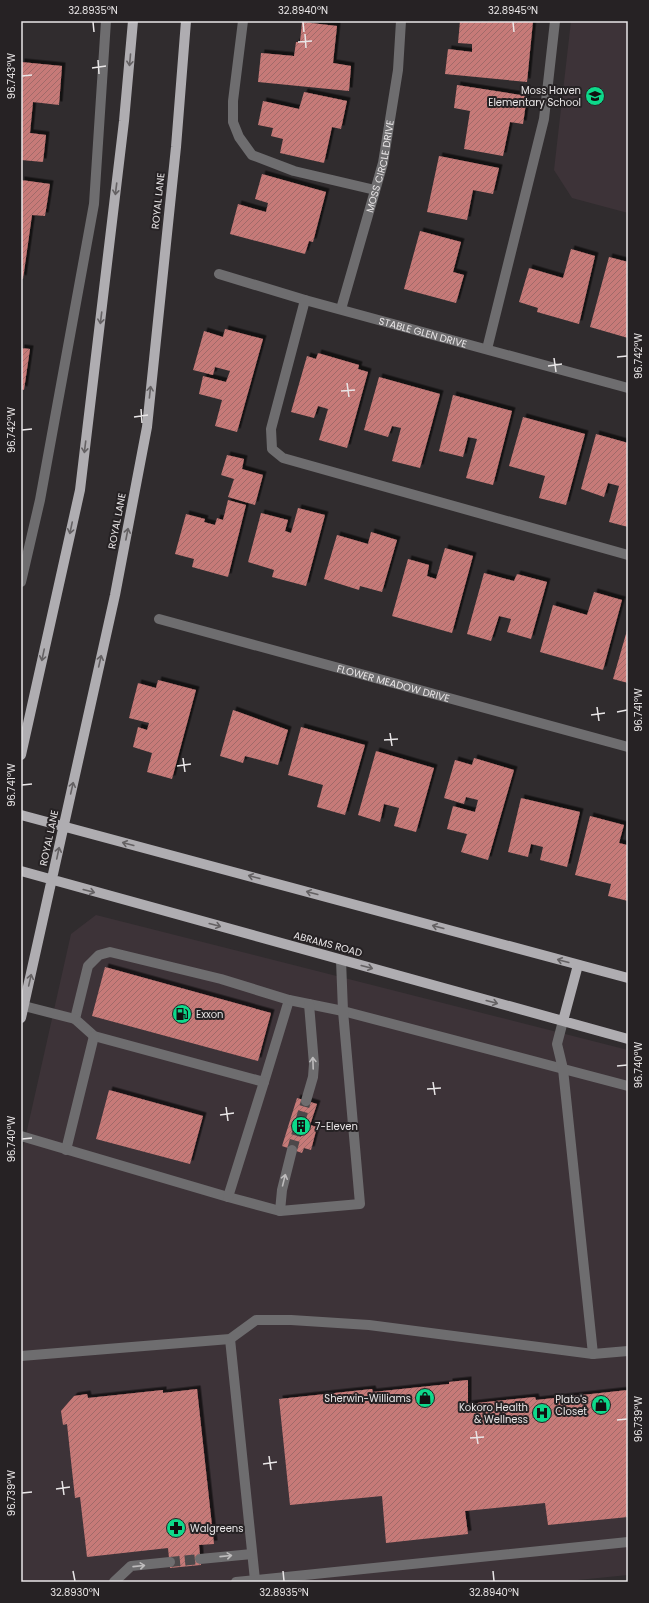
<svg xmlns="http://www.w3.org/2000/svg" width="649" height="1603" viewBox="0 0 649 1603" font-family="Poppins,sans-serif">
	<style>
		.built { fill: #3d3338 }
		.building { fill: url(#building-hatch); filter: url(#shadow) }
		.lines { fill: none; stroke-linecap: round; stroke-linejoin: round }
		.minor-tunnel { stroke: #4c484a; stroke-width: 10; stroke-dasharray: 10 5; stroke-linecap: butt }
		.minor { stroke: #6e6d6f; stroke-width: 10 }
		.major { stroke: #afadb1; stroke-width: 10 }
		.oneway { stroke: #646163 }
		.oneway2 { stroke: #bebcbd }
		.ticks { fill: none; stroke: #e9e6e7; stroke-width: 1.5 }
		.labels { text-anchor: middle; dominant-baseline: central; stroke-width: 4; stroke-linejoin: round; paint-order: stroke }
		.poi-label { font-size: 10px; fill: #e9e6e7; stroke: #262224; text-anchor: end }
		.street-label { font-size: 10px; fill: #e9e6e7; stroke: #262224 }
		.neatline { fill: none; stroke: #e9e6e7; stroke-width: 1.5 }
		.ticks-label { font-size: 10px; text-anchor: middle; fill: #e9e6e7 }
	</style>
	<defs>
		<pattern id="building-hatch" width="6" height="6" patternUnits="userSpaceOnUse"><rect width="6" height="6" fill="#c67a78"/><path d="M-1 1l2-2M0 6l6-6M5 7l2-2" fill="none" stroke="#a06a69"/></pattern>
		<filter id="shadow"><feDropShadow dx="3.5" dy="-3.5" stdDeviation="0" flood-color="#0009"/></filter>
	</defs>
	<rect width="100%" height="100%" fill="#302c2e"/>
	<path class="built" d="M571,21H628V213L572,198L554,170Z
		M96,915L628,1050V1575L558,1582H21V1157L71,934Z"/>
	<path class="building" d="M460,21H533L527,82L445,74L448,49L472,52V44L458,43Z
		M302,22L337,26L333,63L351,66L349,91L258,82L261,53L294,56L296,42H300Z
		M21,62L62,66L59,105L33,102L30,133L46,135L43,162L21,160Z
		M457,85L527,96L523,124L510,122L503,156L464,149L470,111L454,108Z
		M304,92L347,101L341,129L332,127L324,163L280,153L283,139L271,136L273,128L258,125L263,101L299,109Z
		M439,156L499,168L493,194L473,190L467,220L427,212Z
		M262,174L326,192L313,242L309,241L305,254L230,234L238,204L266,212L268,203L255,199Z
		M21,180L50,184L45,216L32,215L23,279L21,278Z
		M420,231L461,242L453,272L464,275L456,303L404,289Z
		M571,249L595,256L579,324L537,312L538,308L519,302L529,268L563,278Z
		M609,257L628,262V338L590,327Z
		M225,329L263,339L237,432L215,426L222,400L199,394L203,376L226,382L230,371L215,367L213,375L193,370L204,331L223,337Z
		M21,348L30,349L24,390L21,389Z
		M318,353L359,365L358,369L368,372L347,448L319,440L328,409L318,406L314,418L291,412L307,356L316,359Z
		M379,377L440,394L420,468L392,461L401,428L392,426L388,437L364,430Z
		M453,395L512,411L493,485L466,478L477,439L468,437L463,457L439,451Z
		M523,417L585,434L566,505L539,498L545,476L509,466Z
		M596,434L628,443V527L609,522L619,486L608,483L604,497L581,489Z
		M227,455L244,459L242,469L263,475L255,505L228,497L234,479L221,475Z
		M228,500L246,505L228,577L192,567L194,559L175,554L186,514L205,519L204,522L215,525L217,518L223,520Z
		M298,508L325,515L306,586L272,577L274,570L248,562L261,513L288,520L285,531L291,533Z
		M371,532L397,540L382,592L360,586L359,590L324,579L337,535L368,544Z
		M445,548L473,556L452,633L392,616L408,559L429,565L427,576L436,579Z
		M484,573L514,581L517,574L547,582L531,639L507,632L511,619L499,616L491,641L467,634Z
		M594,592L622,600L603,670L540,652L553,605L587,615Z
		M628,627V683L613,679Z
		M158,680L196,690L172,779L147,772L152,753L133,747L138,727L147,730L149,723L129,718L138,683L156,688Z
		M233,710L288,730L278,765L245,756L243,763L220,756Z
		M301,727L365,745L345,815L317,807L323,785L288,775Z
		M376,751L434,768L416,832L394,826L399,808L384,804L380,822L358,815Z
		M474,758L514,770L488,860L461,852L467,834L447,829L453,806L475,812L478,800L466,797L464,804L444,798L455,760L472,765Z
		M521,798L580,812L567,867L540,860L543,847L531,844L528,857L508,852Z
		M590,816L624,825L619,843L627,845L628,842V901L608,896L611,884L575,875Z
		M105,967L271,1013L258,1061L92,1016Z
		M109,1090L203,1116L190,1164L96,1139Z
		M297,1098L317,1104L310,1125L317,1127L311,1150L304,1148L302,1153L282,1146Z
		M468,1380V1404L535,1397L536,1400L628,1390V1517L548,1525L545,1503L465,1511L468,1534L386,1543L382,1496L290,1505L279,1399L372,1389L373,1392L449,1384V1382Z
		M197,1389L214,1544L199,1545L201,1565L170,1568L168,1548L87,1557L80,1497L75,1498L67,1424L63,1425L61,1411L74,1396L87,1394L88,1398L163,1390V1393Z"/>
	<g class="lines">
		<path class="minor-tunnel" d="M292,1150L306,1101
			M170,1562L200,1559"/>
		<g class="minor">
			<path d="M243,21L233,101V122L239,137L252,155L294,171L375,190"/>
			<path id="s1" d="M219,274L305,300L628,388"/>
			<path d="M305,300L271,429L272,449L283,458L628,555"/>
			<path id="s2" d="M341,309L383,163L398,70L401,21"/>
			<path d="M487,349L544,119L555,21"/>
			<path d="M21,582L40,500L94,204L106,21"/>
			<path id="s3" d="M159,619L628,747"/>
			<path d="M110,952L221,979L289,1000L264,1082L94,1036L75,1019L88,966L99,955Z"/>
			<path d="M289,1000L343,1011L628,1086"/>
			<path d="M24,1006L75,1019"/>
			<path d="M563,1021L557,1044L563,1069L593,1354"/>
			<path d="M306,1101L313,1077L314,1064L309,1004"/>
			<path d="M21,1136L228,1197L280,1211L360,1204L343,1011L341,960"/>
			<path d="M66,1150L94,1036"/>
			<path d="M228,1197L264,1082"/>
			<path d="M280,1211L282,1190L292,1150"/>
			<path d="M230,1339L255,1580"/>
			<path d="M21,1356L230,1339L256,1320H291L369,1325L593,1354L628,1351"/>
			<path d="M200,1559L252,1554"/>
			<path d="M114,1582L131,1566L170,1562"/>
			<path d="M236,1582L628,1542"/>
		</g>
		<path class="major" d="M21,755L80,490L124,121L133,21
			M21,815L628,978
			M21,871L628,1039
			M21,1018L115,595L147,427L176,147L186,21
			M563,1021L578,965"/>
	</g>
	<defs><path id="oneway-shaft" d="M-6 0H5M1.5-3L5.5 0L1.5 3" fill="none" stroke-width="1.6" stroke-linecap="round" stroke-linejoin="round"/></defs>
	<g class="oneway">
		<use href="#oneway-shaft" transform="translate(130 60) rotate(95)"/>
		<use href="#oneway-shaft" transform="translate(116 189) rotate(97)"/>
		<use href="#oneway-shaft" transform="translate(101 318) rotate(97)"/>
		<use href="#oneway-shaft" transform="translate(150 392) rotate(-84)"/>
		<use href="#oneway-shaft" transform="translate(85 447) rotate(97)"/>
		<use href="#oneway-shaft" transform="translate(71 528) rotate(102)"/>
		<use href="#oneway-shaft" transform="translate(127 534) rotate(-79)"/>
		<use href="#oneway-shaft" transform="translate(43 655) rotate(102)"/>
		<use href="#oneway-shaft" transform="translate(100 661) rotate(-77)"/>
		<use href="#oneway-shaft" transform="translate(72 788) rotate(-77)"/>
		<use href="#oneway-shaft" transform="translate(128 844) rotate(-165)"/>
		<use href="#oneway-shaft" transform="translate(58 853) rotate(-78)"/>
		<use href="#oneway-shaft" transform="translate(254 877) rotate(-165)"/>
		<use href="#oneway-shaft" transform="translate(89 891) rotate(15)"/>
		<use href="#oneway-shaft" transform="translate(312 893) rotate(-165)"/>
		<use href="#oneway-shaft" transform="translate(215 925) rotate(15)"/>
		<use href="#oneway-shaft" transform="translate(438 927) rotate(-165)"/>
		<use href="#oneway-shaft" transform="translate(563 961) rotate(-165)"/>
		<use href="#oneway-shaft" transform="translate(367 967) rotate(15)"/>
		<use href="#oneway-shaft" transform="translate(30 980) rotate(-77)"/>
		<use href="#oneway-shaft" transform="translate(492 1002) rotate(15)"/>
	</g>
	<g class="oneway2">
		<use href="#oneway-shaft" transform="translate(313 1063) rotate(-92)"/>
		<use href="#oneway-shaft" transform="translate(284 1180) rotate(-76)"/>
		<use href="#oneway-shaft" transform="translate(226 1556) rotate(-6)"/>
		<use href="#oneway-shaft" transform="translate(139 1566) rotate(-6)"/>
	</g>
	<path class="ticks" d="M93,22L94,32M303,22L304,32M513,22L514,32M305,34L306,48M298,42L312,41M98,60L99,74M92,68L106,66M22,76L32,75M617,357L627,356M554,358L556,372M548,366L562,364M347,383L349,397M341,391L355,390M141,409L142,423M134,417L148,415M22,430L32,429M597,707L599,721M617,712L627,710M591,715L605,713M390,733L392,746M384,740L398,739M183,758L185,772M177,766L191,764M22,785L32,784M617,1066L627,1065M433,1082L435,1095M427,1089L441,1088M226,1107L228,1121M220,1115L234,1113M22,1139L32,1138M617,1420L627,1419M476,1431L478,1444M470,1438L484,1437M269,1456L271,1470M263,1464L277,1462M62,1481L64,1495M56,1489L70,1487M22,1493L32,1492M73,1571L75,1581M283,1571L284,1581M493,1571L494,1581"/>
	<defs>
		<symbol id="school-disc" viewBox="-11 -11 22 22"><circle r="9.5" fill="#0dd98a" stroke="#262224"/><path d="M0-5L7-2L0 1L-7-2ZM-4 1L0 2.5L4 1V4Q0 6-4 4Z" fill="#111"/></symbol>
		<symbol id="fuel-disc" viewBox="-11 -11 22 22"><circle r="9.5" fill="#0dd98a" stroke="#262224"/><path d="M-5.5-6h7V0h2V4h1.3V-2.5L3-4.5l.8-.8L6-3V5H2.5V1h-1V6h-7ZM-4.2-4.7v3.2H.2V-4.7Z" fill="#111"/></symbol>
		<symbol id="building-disc" viewBox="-11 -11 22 22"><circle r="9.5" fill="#0dd98a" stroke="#262224"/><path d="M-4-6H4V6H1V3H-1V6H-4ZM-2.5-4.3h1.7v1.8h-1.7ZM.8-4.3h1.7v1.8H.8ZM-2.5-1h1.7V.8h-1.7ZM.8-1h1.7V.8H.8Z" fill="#111"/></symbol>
		<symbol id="shop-disc" viewBox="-11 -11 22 22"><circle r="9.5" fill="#0dd98a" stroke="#262224"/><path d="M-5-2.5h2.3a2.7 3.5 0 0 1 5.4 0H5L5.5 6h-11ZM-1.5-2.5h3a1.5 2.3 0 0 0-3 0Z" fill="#111"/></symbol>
		<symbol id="hospital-disc" viewBox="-11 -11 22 22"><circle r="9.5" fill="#0dd98a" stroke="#262224"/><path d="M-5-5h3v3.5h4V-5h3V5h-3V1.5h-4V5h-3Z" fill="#111"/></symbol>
		<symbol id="pharmacy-disc" viewBox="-11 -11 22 22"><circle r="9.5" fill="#0dd98a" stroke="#262224"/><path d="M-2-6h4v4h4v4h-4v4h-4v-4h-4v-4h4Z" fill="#111"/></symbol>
	</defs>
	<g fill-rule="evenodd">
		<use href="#school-disc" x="584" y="85" width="22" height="22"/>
		<use href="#fuel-disc" x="171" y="1003" width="22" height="22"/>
		<use href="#building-disc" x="290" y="1115" width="22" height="22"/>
		<use href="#shop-disc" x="414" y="1387" width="22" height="22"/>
		<use href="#shop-disc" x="590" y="1394" width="22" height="22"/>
		<use href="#hospital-disc" x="531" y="1402" width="22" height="22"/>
		<use href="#pharmacy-disc" x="165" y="1517" width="22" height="22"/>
	</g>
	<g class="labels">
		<g class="poi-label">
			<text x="581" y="90">Moss Haven<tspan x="581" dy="12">Elementary School</tspan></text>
			<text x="196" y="1014" text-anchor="start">Exxon</text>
			<text x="315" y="1126" text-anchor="start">7-Eleven</text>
			<text x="411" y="1398">Sherwin-Williams</text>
			<text x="587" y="1399">Plato's<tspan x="587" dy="12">Closet</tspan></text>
			<text x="528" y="1407">Kokoro Health<tspan x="528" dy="12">&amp; Wellness</tspan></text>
			<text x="190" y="1528" text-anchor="start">Walgreens</text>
		</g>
		<g class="street-label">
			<text stroke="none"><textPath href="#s2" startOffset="148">MOSS CIRCLE DRIVE</textPath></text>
			<text transform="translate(158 201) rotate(-84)">ROYAL LANE</text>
			<text stroke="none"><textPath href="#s1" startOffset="212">STABLE GLEN DRIVE</textPath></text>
			<text transform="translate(117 521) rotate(-79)">ROYAL LANE</text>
			<text stroke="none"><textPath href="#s3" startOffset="243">FLOWER MEADOW DRIVE</textPath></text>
			<text transform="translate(49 838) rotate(-78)">ROYAL LANE</text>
			<text transform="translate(328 944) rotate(15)">ABRAMS ROAD</text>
		</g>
	</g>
	<rect width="649" height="1603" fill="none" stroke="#262224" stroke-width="44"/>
	<rect x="22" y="22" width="605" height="1559" class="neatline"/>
	<g class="ticks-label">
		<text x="93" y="14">32.8935°N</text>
		<text x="303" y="14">32.8940°N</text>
		<text x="513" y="14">32.8945°N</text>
		<text transform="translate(11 76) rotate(-90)" y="4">96.743°W</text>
		<text transform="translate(638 356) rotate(-90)" y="4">96.742°W</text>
		<text transform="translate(11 430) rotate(-90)" y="4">96.742°W</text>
		<text transform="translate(638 710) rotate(-90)" y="4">96.741°W</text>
		<text transform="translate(11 785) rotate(-90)" y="4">96.741°W</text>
		<text transform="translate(638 1065) rotate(-90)" y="4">96.740°W</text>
		<text transform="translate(11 1139) rotate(-90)" y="4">96.740°W</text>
		<text transform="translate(638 1419) rotate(-90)" y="4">96.739°W</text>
		<text transform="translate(11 1493) rotate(-90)" y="4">96.739°W</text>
		<text x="75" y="1596">32.8930°N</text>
		<text x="284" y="1596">32.8935°N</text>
		<text x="494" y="1596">32.8940°N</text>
	</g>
</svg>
